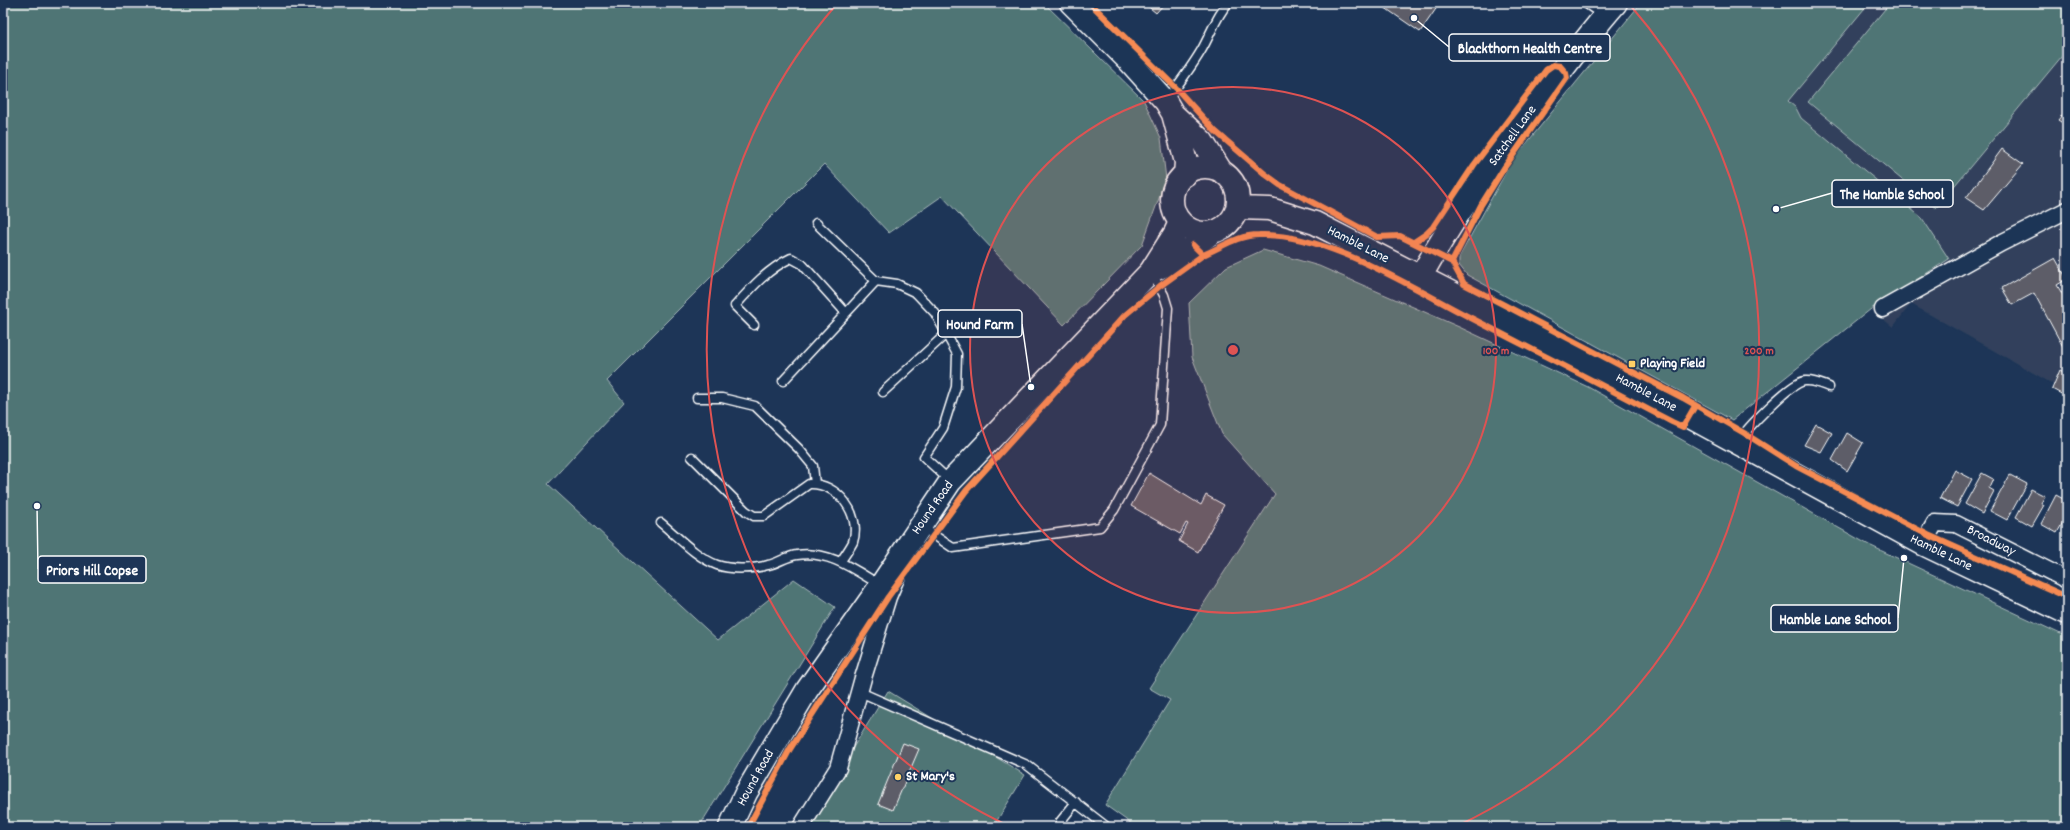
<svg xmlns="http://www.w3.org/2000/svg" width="2070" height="830" viewBox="0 0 2070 830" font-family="Dekko,sans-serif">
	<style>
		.built { fill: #30415c }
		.green { fill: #507475; stroke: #a8baba }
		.building { fill: #5d5d67; stroke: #fff }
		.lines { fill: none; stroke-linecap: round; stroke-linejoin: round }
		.lane-casing { stroke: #fff; stroke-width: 11 }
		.street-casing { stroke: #fff; stroke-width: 19 }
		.secondary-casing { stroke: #fff; stroke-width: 25 }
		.lane { stroke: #1d3557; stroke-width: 8 }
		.street { stroke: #1d3557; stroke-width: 16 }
		.secondary { stroke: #1d3557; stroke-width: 22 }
		.cycleway-casing { stroke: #1d3557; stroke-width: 8 }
		.cycleway { stroke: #f68b52; stroke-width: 6 }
		.ring { fill: none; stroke: #de5353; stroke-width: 2 }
		.poi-dot { fill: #ffd166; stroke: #1d3557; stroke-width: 1.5 }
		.labels { text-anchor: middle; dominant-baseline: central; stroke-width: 4; stroke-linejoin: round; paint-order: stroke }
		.street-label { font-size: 14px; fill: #fff; stroke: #1d3557 }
		.poi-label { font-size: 14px; font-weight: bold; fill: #fff; stroke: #1d3557; text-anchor: start }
		.centre { fill: #de5353; stroke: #1d3557; stroke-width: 2 }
		.ring-label { font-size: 12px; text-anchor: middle; font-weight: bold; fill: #de5353; stroke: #1d3557; stroke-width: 4; stroke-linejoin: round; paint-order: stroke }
		.leader { fill: none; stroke: #fff; stroke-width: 1.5 }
		.callout-dot { fill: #fff; stroke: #1d3557; stroke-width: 1.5 }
		.callout { fill: #1d3557; stroke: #fff; stroke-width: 1.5 }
		.callout-label { font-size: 15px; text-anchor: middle; font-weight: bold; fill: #fff }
	</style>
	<rect width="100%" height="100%" fill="#1d3557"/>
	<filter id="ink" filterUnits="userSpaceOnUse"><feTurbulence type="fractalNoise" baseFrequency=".025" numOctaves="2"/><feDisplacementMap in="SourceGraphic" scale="8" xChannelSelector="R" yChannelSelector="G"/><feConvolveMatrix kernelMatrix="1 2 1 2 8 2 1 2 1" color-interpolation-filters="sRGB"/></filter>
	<g filter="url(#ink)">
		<path class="built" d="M1641,3H2067V392L1911,304L1893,327L1870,309L1732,420L1467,275L1459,265V257L1512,161Z"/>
		<path class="green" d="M3,3H1044L1144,101L1161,138L1166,179L1142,245L1064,325L942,196L889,233L824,164L607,381L624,402L548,484L718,640L794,579L835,607L699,827H3Z
			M1641,3H1869L1788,101L1796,108L1801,118L1922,218L1949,259L1871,309L1732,420L1467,275L1459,265V257L1512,161Z
			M1890,3H2067V50L1936,208L1808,102Z
			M1263,250L1319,266L1459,327L1588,387L1869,545L2067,637V827H1136L1105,805L1170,700L1149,688L1275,494L1222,434L1192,357L1189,303L1226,267Z
			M888,691L1025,775L993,827H804Z"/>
		<path class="building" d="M1144,3H1165L1156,13Z
			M1378,3H1440L1420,32Z
			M2067,109V126L2058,120Z
			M2002,149L2023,164L1984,210L1966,198Z
			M2055,258L2067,279L2057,285L2067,302V354L2034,293L2012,305L2002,288Z
			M2060,370L2067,374V397L2052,389Z
			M1816,424L1832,433L1821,452L1804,445Z
			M1847,433L1863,443L1847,471L1832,460Z
			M1955,470L1972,479L1957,507L1940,498Z
			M1149,473L1201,505L1206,495L1224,505L1198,552L1179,541L1188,524L1186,523L1180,534L1131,506Z
			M1982,473L1993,479L1989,488L1994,491L1982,514L1965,504Z
			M2010,475L2027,484L2007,520L1990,511Z
			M2031,489L2045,496L2041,503L2044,505L2032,526L2016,517Z
			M2056,495L2067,501V515L2057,533L2041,524Z
			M903,743L919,749L893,810L878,804Z"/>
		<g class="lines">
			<defs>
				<path id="lane" d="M1585,3L1604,16
					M1166,101C1178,85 1191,68 1201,51C1211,34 1215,18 1228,3
					M816,223L876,281L897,284L916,293L935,313L957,354L956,387L943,428L924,457L950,481
					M754,325L735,306C752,287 768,269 791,258L802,264L846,313
					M783,381L876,281
					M883,392L947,333
					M697,398H722L755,406L799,449L813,466L815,484
					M1738,442C1746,429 1791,382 1805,381C1813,380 1821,384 1829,387
					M692,457L746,511L754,516H764L809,484C837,482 862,514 853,542C850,548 845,555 841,561
					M661,523C678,537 696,557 717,565C731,570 754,569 768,565C778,563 787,556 797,555C829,550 855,570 880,585
					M922,527L953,548L1100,527L1114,510L1160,425L1168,308L1164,295L1151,272
					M860,692L1027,765L1107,827
					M1059,827L1060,822L1076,802"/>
				<path id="street" d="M1883,309L2001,243L2067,210
					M1923,544L1935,523L1956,524L2067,580
					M801,827L838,768L863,678L888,597L899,571"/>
				<path id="secondary" d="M1071,3L1130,62L1166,102L1173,114L1186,162L1185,175
					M1173,114L1202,141L1221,171
					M1172 200a33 33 0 1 1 66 0a33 33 0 1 1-66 0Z
					M1238,208L1270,209L1315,223L1624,381L1923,544L2067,613
					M1152,271L1170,263L1213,232
					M1421,276C1453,218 1492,163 1532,110C1559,74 1586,37 1616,3
					M730,827L746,793L807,690L881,585L950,482L1151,271L1175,233L1180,222"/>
			</defs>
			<use href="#lane" class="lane-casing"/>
			<use href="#street" class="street-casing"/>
			<use href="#secondary" class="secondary-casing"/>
			<use href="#lane" class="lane"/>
			<use href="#street" class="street"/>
			<use href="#secondary" class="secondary"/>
			<defs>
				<path id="cycleway" d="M1090,3L1176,88L1215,131L1265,174L1280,185L1377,237L1400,236L1452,262L1464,284L1683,398L1744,433L1796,466L1928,535L2067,597
					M1414,242L1426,234L1433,227L1474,165L1546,70L1553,65L1560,66L1566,73L1567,78L1504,168L1481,205L1452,262
					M1203,255C1222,247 1238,235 1259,235C1326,232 1414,289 1473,319C1539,353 1606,387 1672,422L1683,427L1695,406
					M748,827L790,749L888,597L966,491L1125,315L1160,286L1203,255L1193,245"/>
			</defs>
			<use href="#cycleway" class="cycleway-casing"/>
			<use href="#cycleway" class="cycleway"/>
		</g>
	</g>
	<circle cx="1233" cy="350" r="263" fill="#de5353" fill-opacity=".12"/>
	<g class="ring">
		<circle cx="1233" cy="350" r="263"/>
		<path d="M1011 827A526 526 0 0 1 836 5M1630 5A526 526 0 0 1 1455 827"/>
	</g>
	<g class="poi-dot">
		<rect x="1628" y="360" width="8" height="8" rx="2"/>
		<circle cx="898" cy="777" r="4"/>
	</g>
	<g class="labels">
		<g class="street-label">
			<text transform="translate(1513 136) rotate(-54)">Satchell Lane</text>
			<text transform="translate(1358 245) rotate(27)">Hamble Lane</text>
			<text transform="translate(1646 393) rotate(28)">Hamble Lane</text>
			<text transform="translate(933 508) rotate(-55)">Hound Road</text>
			<text transform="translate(1991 541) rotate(27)">Broadway</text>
			<text transform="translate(1941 553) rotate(26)">Hamble Lane</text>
			<text transform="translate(756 778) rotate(-61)">Hound Road</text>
		</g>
		<g class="poi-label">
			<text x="1640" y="364">Playing Field</text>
			<text x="906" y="777">St Mary's</text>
		</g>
	</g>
	<circle cx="1233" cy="350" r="6" class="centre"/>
	<g class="ring-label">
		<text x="1496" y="354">100 m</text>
		<text x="1759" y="354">200 m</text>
	</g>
	<path class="leader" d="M1414 18L1449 47M1776 209L1832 193M1031 387L1022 324M37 506L38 569M1904 558L1898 618"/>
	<g class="callout-dot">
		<circle cx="1414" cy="18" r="4"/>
		<circle cx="1776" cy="209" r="4"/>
		<circle cx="1031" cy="387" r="4"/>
		<circle cx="37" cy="506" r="4"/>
		<circle cx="1904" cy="558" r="4"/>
	</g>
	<g class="callout">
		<rect x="1449" y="34" width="161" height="27" rx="4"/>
		<rect x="1832" y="180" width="121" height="27" rx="4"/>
		<rect x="938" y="310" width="84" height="27" rx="4"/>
		<rect x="38" y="556" width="108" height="27" rx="4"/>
		<rect x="1771" y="605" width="127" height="27" rx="4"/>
	</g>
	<g class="callout-label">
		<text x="1530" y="53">Blackthorn Health Centre</text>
		<text x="1892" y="199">The Hamble School</text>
		<text x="980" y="329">Hound Farm</text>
		<text x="92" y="575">Priors Hill Copse</text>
		<text x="1835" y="624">Hamble Lane School</text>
	</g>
	<rect width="2070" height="830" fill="none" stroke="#1d3557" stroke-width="16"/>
	<rect x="8" y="8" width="2054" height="814" fill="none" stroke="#fff" stroke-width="1.5" filter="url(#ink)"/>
</svg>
